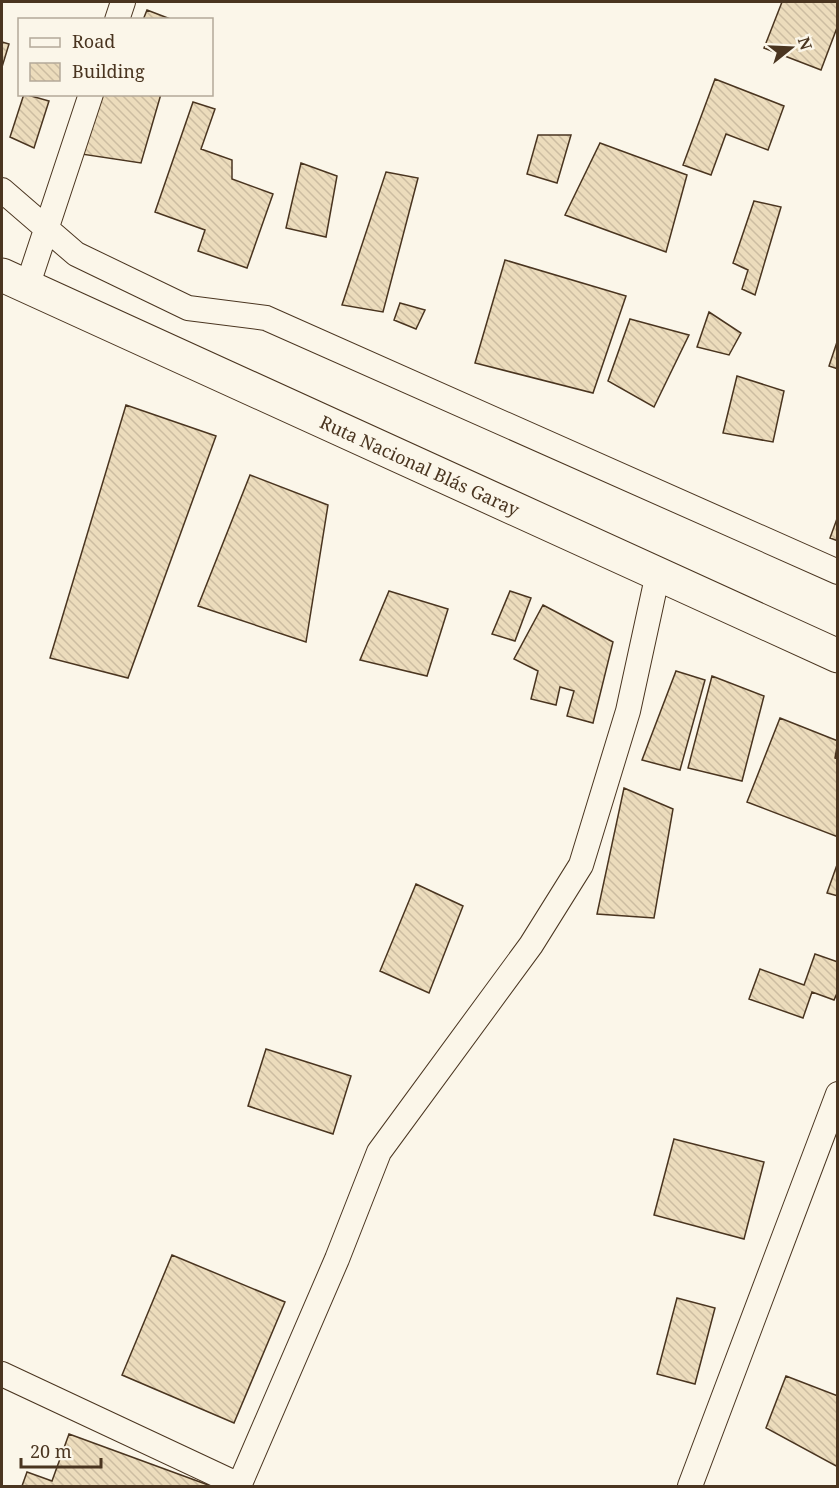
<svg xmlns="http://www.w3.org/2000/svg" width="839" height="1488" viewBox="0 0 839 1488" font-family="'Noto Serif',serif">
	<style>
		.building { fill: url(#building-back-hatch); stroke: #4a3520; stroke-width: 1.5 }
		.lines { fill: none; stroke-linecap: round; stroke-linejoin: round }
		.street-casing { stroke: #4a3520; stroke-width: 26 }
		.highway-casing { stroke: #4a3520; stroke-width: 35 }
		.street { stroke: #fbf6e9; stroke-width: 24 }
		.highway { stroke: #fbf6e9; stroke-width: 33 }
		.labels { text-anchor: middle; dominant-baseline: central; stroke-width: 4.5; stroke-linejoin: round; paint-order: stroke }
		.street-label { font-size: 18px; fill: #4a3520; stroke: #fbf6e9 }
	</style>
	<defs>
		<pattern id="building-back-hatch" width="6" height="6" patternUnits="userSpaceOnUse" patternTransform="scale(1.5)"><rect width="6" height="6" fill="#ecdcbc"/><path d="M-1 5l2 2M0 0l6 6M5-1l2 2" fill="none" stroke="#ccbda1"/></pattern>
	</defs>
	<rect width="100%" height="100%" fill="#fbf6e9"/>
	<path class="building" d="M782,2H838V25L821,70L764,48Z
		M147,10L173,20H143Z
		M2,42L9,44L2,67Z
		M715,79L784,106L768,150L726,134L711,175L683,165Z
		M24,94L49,101L34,148L10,137Z
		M99,94H161L141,163L81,154Z
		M193,102L215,109L201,149L232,160V179L273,194L247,268L198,251L205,230L155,212Z
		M538,135H571L557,183L527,174Z
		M600,143L687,175L666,252L565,215Z
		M301,163L337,176L326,237L286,228Z
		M386,172L418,178L383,312L342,305Z
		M754,201L781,207L755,295L742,289L748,270L733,263Z
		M505,260L626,296L593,393L475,363Z
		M400,303L425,310L416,329L394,320Z
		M709,312L741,333L729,355L697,347Z
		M630,319L689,335L654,407L608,381Z
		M838,339V369L829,366Z
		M737,376L784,391L773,442L723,433Z
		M126,405L216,436L128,678L50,658Z
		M250,475L328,505L306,642L198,606Z
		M838,516V541L830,538Z
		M389,591L448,609L427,676L360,660Z
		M510,591L531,598L515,641L492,634Z
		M543,605L613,642L593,723L567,716L574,691L560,687L556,705L531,699L538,671L514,659Z
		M676,671L705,680L680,770L642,760Z
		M712,676L764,696L742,781L688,768Z
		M780,718L838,741L835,758L838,759V837L747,802Z
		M624,788L673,809L654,918L597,914Z
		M838,862V896L827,893Z
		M416,884L463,906L429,993L380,971Z
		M815,954L838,962V991L834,1000L812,992L803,1018L749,999L760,969L804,985Z
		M266,1049L351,1076L333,1134L248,1106Z
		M674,1139L764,1162L744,1239L654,1215Z
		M172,1255L285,1302L234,1423L122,1375Z
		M677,1298L715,1308L695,1384L657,1374Z
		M786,1376L838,1396V1467L766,1428Z
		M69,1434L211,1486H22L27,1472L52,1481Z"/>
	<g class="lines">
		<defs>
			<path id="street" d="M117,20L123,2
				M2,190L76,254L188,308L266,318L838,572
				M27,287L91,94
				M2,1374L239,1485
				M239,1486L337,1259L379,1152L531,945L581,865L628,711L658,573
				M690,1486L838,1094"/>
			<g id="highway">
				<path id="s1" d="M2,275L838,656"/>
			</g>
		</defs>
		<use href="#street" class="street-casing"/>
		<use href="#highway" class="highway-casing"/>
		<use href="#street" class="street"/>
		<use href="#highway" class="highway"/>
	</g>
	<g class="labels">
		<g class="street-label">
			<text stroke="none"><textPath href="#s1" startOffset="459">Ruta Nacional Blás Garay</textPath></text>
		</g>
	</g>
	<rect width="839" height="1488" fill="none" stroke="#4a3520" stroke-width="6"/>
	<rect x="18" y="18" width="195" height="78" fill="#fbf6e9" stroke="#b4a999" stroke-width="1.5"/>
	<rect x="30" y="38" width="30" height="9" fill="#fbf6e9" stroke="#b4a999" stroke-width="1.5"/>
	<text x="72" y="48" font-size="18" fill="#4a3520">Road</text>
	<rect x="30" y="63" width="30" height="18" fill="url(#building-back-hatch)" stroke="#b4a999" stroke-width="1.5"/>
	<text x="72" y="78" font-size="18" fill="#4a3520">Building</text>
	<g transform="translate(791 48) rotate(72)" stroke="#fbf6e9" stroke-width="4.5" paint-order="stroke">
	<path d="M0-4.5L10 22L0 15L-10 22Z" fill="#4a3520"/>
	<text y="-9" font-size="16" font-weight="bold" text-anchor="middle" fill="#4a3520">N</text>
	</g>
	<path d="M21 1458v9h80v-9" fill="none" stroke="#4a3520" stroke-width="3"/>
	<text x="30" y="1458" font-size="18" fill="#4a3520" stroke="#fbf6e9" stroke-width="4.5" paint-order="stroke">20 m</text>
</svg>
